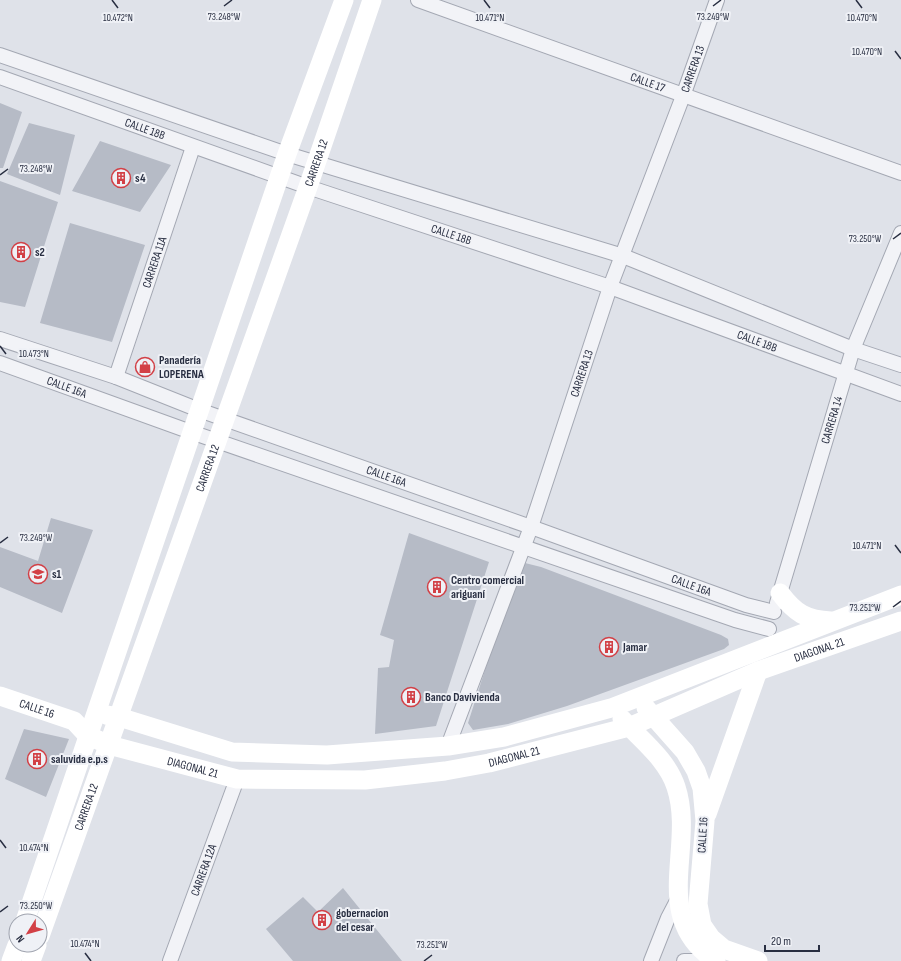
<svg xmlns="http://www.w3.org/2000/svg" width="901" height="961" viewBox="0 0 901 961" font-family="'Sofia Sans Condensed',sans-serif">
	<style>
		.building { fill: #b6bbc6 }
		.lines { fill: none; stroke-linecap: round; stroke-linejoin: round }
		.street-casing { stroke: #a4a8b3; stroke-width: 16 }
		.street { stroke: #f2f3f7; stroke-width: 14 }
		.secondary { stroke: #fff; stroke-width: 19 }
		.ticks { fill: none; stroke: #282e41; stroke-width: 1.5 }
		.labels { text-anchor: middle; dominant-baseline: central; stroke-width: 4; stroke-linejoin: round; paint-order: stroke }
		.street-label { font-size: 12px; fill: #282e41; stroke: #eff1f6 }
		.poi-label { font-size: 12px; font-weight: bold; fill: #282e41; stroke: #eff1f6; text-anchor: start }
		.ticks-label { font-size: 10px; text-anchor: middle; fill: #282e41; stroke: #eff1f6; stroke-width: 4; stroke-linejoin: round; paint-order: stroke }
	</style>
	<rect width="100%" height="100%" fill="#dfe2e9"/>
	<path class="building" d="M0,103L22,112L3,168H0Z
		M29,123L75,135L60,195L7,174Z
		M100,141L171,165L140,212L72,191Z
		M0,181L58,202L25,307L0,302Z
		M70,223L145,245L112,342L40,323Z
		M51,518L93,530L62,613L0,587V547L38,561Z
		M409,533L489,562L436,726L375,734L378,668L389,667L394,640L380,635Z
		M525,563L541,567L721,635L728,639L729,645L724,649L567,706L508,724L473,730L468,723L502,617Z
		M24,729L69,739L46,797L5,779Z
		M343,888L402,961H293L266,929L303,897L318,912Z"/>
	<g class="lines">
		<defs>
			<g id="street">
				<path id="s1" d="M418,0L901,173"/>
				<path d="M0,55L287,154L623,256L853,349L901,365"/>
				<path id="s2" d="M0,77L308,187L610,287L901,394"/>
				<path id="s3" d="M0,339L116,377L199,410L531,527L746,605L774,612"/>
				<path id="s4" d="M0,363L191,432L735,620L769,629"/>
				<path id="s5" d="M116,377L193,147"/>
				<path id="s6" d="M777,603L853,349L901,233"/>
				<path id="s7" d="M448,746L531,527L610,287L683,96L717,0"/>
				<path id="s8" d="M170,961L237,779"/>
				<path d="M651,961L668,918L679,897"/>
				<path d="M684,961H701"/>
			</g>
		</defs>
		<use href="#street" class="street-casing"/>
		<use href="#street" class="street"/>
		<g class="secondary">
			<path d="M780,593C795,613 806,620 831,621"/>
			<path id="s9" d="M0,696L74,721L87,735L109,745L237,779L365,780L445,771L489,763L629,727L758,671L901,621"/>
			<path d="M646,708L685,752L696,771L702,788L705,821L698,904L702,925L711,938L724,949L758,961"/>
			<path d="M106,715L119,717L232,752L327,755L448,746L504,737L611,708L901,595"/>
			<path d="M622,719C641,740 667,759 676,787C696,847 649,918 716,961"/>
			<path d="M707,814L758,671"/>
			<path d="M25,921L287,154L344,0"/>
			<path id="s10" d="M40,936L308,187L372,0"/>
			<path d="M11,961L17,945"/>
			<path d="M31,961L37,945"/>
		</g>
	</g>
	<path class="ticks" d="M112,0L118,8M484,0L490,8M856,0L862,8M224,6L232,0M713,6L721,0M895,51L901,59M0,175L8,169M893,239L901,233M0,346L6,354M0,543L8,537M895,545L901,553M893,607L901,601M0,840L6,848M0,912L8,906M85,953L91,961M424,961L432,955"/>
	<defs>
		<symbol id="building-ring" viewBox="-11 -11 22 22"><circle r="9.5" fill="#eff1f6" stroke="#d24046" stroke-width="1.5"/><path d="M-4-6H4V6H1V3H-1V6H-4ZM-2.5-4.3h1.7v1.8h-1.7ZM.8-4.3h1.7v1.8H.8ZM-2.5-1h1.7V.8h-1.7ZM.8-1h1.7V.8H.8Z" fill="#d24046"/></symbol>
		<symbol id="shop-ring" viewBox="-11 -11 22 22"><circle r="9.5" fill="#eff1f6" stroke="#d24046" stroke-width="1.5"/><path d="M-5-2.5h2.3a2.7 3.5 0 0 1 5.4 0H5L5.5 6h-11ZM-1.5-2.5h3a1.5 2.3 0 0 0-3 0Z" fill="#d24046"/></symbol>
		<symbol id="school-ring" viewBox="-11 -11 22 22"><circle r="9.5" fill="#eff1f6" stroke="#d24046" stroke-width="1.5"/><path d="M0-5L7-2L0 1L-7-2ZM-4 1L0 2.5L4 1V4Q0 6-4 4Z" fill="#d24046"/></symbol>
	</defs>
	<g fill-rule="evenodd">
		<use href="#building-ring" x="110" y="167" width="22" height="22"/>
		<use href="#building-ring" x="10" y="241" width="22" height="22"/>
		<use href="#shop-ring" x="134" y="356" width="22" height="22"/>
		<use href="#school-ring" x="27" y="563" width="22" height="22"/>
		<use href="#building-ring" x="426" y="576" width="22" height="22"/>
		<use href="#building-ring" x="598" y="636" width="22" height="22"/>
		<use href="#building-ring" x="400" y="686" width="22" height="22"/>
		<use href="#building-ring" x="26" y="748" width="22" height="22"/>
		<use href="#building-ring" x="311" y="909" width="22" height="22"/>
	</g>
	<g class="labels">
		<g class="street-label">
			<text stroke="none"><textPath href="#s7" startOffset="720">CARRERA 13</textPath></text>
			<text stroke="none"><textPath href="#s1" startOffset="244">CALLE 17</textPath></text>
			<text stroke="none"><textPath href="#s2" startOffset="154">CALLE 18B</textPath></text>
			<text stroke="none"><textPath href="#s10" startOffset="821">CARRERA 12</textPath></text>
			<text stroke="none"><textPath href="#s2" startOffset="478">CALLE 18B</textPath></text>
			<text stroke="none"><textPath href="#s5" startOffset="121">CARRERA 11A</textPath></text>
			<text stroke="none"><textPath href="#s2" startOffset="802">CALLE 18B</textPath></text>
			<text stroke="none"><textPath href="#s7" startOffset="396">CARRERA 13</textPath></text>
			<text stroke="none"><textPath href="#s4" startOffset="71">CALLE 16A</textPath></text>
			<text stroke="none"><textPath href="#s6" startOffset="191">CARRERA 14</textPath></text>
			<text stroke="none"><textPath href="#s10" startOffset="497">CARRERA 12</textPath></text>
			<text stroke="none"><textPath href="#s3" startOffset="410">CALLE 16A</textPath></text>
			<text stroke="none"><textPath href="#s3" startOffset="734">CALLE 16A</textPath></text>
			<text stroke="none"><textPath href="#s9" startOffset="857">DIAGONAL 21</textPath></text>
			<text stroke="none"><textPath href="#s9" startOffset="39">CALLE 16</textPath></text>
			<text stroke="none"><textPath href="#s9" startOffset="533">DIAGONAL 21</textPath></text>
			<text stroke="none"><textPath href="#s9" startOffset="208">DIAGONAL 21</textPath></text>
			<text stroke="none"><textPath href="#s10" startOffset="137">CARRERA 12</textPath></text>
			<text transform="translate(703 835) rotate(-87)">CALLE 16</text>
			<text stroke="none"><textPath href="#s8" startOffset="97">CARRERA 12A</textPath></text>
		</g>
		<g class="poi-label">
			<text x="135" y="178">s4</text>
			<text x="35" y="252">s2</text>
			<text x="159" y="360">Panadería<tspan x="159" dy="14">LOPERENA</tspan></text>
			<text x="52" y="574">s1</text>
			<text x="451" y="580">Centro comercial<tspan x="451" dy="14">ariguaní</tspan></text>
			<text x="623" y="647">Jamar</text>
			<text x="425" y="697">Banco Davivienda</text>
			<text x="51" y="759">saluvida e.p.s</text>
			<text x="336" y="913">gobernacion<tspan x="336" dy="14">del cesar</tspan></text>
		</g>
	</g>
	<g class="ticks-label">
		<text x="224" y="20">73.248°W</text>
		<text x="713" y="20">73.249°W</text>
		<text x="118" y="21">10.472°N</text>
		<text x="490" y="21">10.471°N</text>
		<text x="862" y="21">10.470°N</text>
		<text x="867" y="55">10.470°N</text>
		<text x="36" y="172">73.248°W</text>
		<text x="865" y="242">73.250°W</text>
		<text x="34" y="357">10.473°N</text>
		<text x="36" y="541">73.249°W</text>
		<text x="867" y="549">10.471°N</text>
		<text x="865" y="611">73.251°W</text>
		<text x="34" y="851">10.474°N</text>
		<text x="36" y="909">73.250°W</text>
		<text x="85" y="947">10.474°N</text>
		<text x="432" y="948">73.251°W</text>
	</g>
	<g transform="translate(28 933) rotate(233)"><circle r="19" fill="#eff1f6" stroke="#9fa3ae"/>
	<path d="M0-3L7 15L0 10L-7 15Z" fill="#d24046"/>
	<text y="-6" font-size="11" font-weight="bold" text-anchor="middle" fill="#282e41">N</text>
	</g>
	<path d="M765 945v6h54v-6" fill="none" stroke="#282e41" stroke-width="2"/>
	<text x="771" y="945" font-size="12" fill="#282e41" stroke="#eff1f6" stroke-width="3" paint-order="stroke">20 m</text>
</svg>
